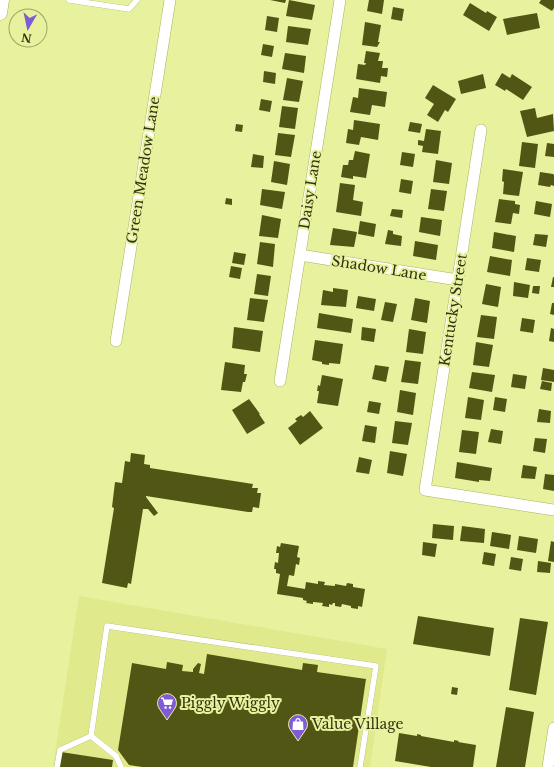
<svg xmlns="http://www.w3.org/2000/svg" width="554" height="767" viewBox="0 0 554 767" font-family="'Libre Baskerville',serif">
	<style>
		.built { fill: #e0e98c }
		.building { fill: #525615 }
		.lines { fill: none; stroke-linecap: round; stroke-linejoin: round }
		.service-casing { stroke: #abb360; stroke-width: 6 }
		.minor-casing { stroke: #abb360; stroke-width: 12 }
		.tertiary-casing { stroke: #abb360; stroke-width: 15 }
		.service { stroke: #fff; stroke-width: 5.5 }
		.minor { stroke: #fff; stroke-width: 11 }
		.tertiary { stroke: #fff; stroke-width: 14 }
		.labels { text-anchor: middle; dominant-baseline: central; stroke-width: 4; stroke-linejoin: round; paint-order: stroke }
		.street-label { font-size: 14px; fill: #303310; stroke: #e8f19d }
		.poi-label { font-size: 14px; fill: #303310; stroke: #e8f19d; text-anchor: start }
	</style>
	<rect width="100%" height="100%" fill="#e8f19d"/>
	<path class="built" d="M79,596L387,649L370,767H53Z"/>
	<path class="building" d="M270,0H286L285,3Z
		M289,0L315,5L312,20L286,16Z
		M369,0H384L382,14L367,11Z
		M541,0H554V8L552,11L539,3Z
		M470,3L486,13L487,11L497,17L489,31L463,15Z
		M393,7L404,9L402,21L391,19Z
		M537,13L540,28L507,35L503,19Z
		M267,16L279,18L277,32L265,30Z
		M365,22L381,25L378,42H380L377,47L362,45Z
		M288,26L311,29L308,45L286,42Z
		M263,44L274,46L272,57L261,55Z
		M366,51L380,53L378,61H383L382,68H388L387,77L381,76L380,83L356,79L358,64L365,65L366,63H364Z
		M285,53L306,56L304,73L282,69Z
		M264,71L276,73L275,84L263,82Z
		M502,73L510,78L512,74L532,87L523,100L506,89L505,91L495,85Z
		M483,74L486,88L461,94L458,81Z
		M287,78L303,81L299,102L283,100Z
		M433,85L456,99L448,112L445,110L438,122L427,115L434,104L425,98Z
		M359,88L387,92L385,107L372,105L370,115L350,112L353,97L358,98Z
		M261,99L272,101L270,112L259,110Z
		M282,106L298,108L295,129L279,127Z
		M535,108L537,118L553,114L554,131L527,137L520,111Z
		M354,120L380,124L378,140L361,137L359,145L346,143L348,129L353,130Z
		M410,122L422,124L420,133L408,131Z
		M236,124L243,125L242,132L235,131Z
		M426,129L441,131L438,154L422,152L423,146L418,145V140L424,141Z
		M278,133L295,135L291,157L275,155Z
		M522,142L538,144L535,168L519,166Z
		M547,143L554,144V157L545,156Z
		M355,151L370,154L366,178L353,176V179L341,177L343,165H348L349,160H353Z
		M402,152L415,154L413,167L400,165Z
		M253,154L264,156L263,168L251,167Z
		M436,160L452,163L449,184L433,182Z
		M274,161L290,164L287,185L271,182Z
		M503,169L523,172L519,196L503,194L504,182L502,181Z
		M540,172L553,174L554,175V186L551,185L550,187L538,185Z
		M401,179L413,181L411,194L399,192Z
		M340,183L355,185L353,200L363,202L361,216L336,212Z
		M262,189L285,192L282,209L260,205Z
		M431,189L447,191L444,211L428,209Z
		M226,198L232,199V205L225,204Z
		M499,199L515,201V204L520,205L519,214L513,213L511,224L495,222Z
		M536,201L552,204L550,217L534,214Z
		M392,209L403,210L402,218L390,216Z
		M262,215L281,219L278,238L259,236Z
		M421,217L442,220L440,236L419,232Z
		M360,221L376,224L374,237L358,234Z
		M333,228L357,232L354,247L330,245Z
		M388,230L393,231V234L402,236L401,246L385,244Z
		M494,232L516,236L514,252L492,248Z
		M535,234L548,235L546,247L533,245Z
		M415,241L438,245L436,260L413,256Z
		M260,242L275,244L273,267L257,264Z
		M234,252L246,254L244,265L232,263Z
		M490,256L512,260L510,276L487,272Z
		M527,258L541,260L539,272L525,270Z
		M231,266L242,268L240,279L229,277Z
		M257,274L271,276L268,296L254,294Z
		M553,277H554V287H551Z
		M514,282L530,285L528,298L513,296Z
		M486,284L501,287L498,307L482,304Z
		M533,286H540L539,294L532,293Z
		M333,288L348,290L346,307L321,305L323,290L333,292Z
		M358,296L376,299L374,311L356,308Z
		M250,298L268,300L264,322L247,320Z
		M415,298L430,301L427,323L411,320Z
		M385,302L397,304L393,322L381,320Z
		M552,303H554V315L550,314Z
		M319,313L353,319L351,333L317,328Z
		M481,315L497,317L494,339L477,337Z
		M522,318L535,320L533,333L520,331Z
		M234,327L263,331L260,352L232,348Z
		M362,327L376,329L374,342L361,340Z
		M551,328L554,329V342L549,341Z
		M409,329L426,332L423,354L406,352Z
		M315,340L343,344L340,364L329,363V365L322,364V362L312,360Z
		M476,342L493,345L489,367L473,365Z
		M405,360L421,362L418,384L401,382Z
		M225,362L245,365L244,374H247L245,382H243L241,392L221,390Z
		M375,365L389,367L386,382L372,379Z
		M543,368L554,370V382L541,380Z
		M472,372L495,375L492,392L469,388Z
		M513,374L527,376L525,389L511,387Z
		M322,375L343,379L338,406L317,403L319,391H317L318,385L320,386Z
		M542,381L552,383L551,391L540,389Z
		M400,390L416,393L413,415L397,412Z
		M468,397L484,400L481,420L465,418Z
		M495,397L507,399L505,412L493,410Z
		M249,399L260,414H259L265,423L247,434L232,410Z
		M369,401L381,403L379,414L367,412Z
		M539,409L551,411L550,423L537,422Z
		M310,411L323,428L300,445L288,428L297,421L295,419L301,415L303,417Z
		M395,421L412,423L408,445L392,443Z
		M365,425L377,427L375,443L362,441Z
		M491,429L503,431L501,444L488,442Z
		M462,430L479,432L476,454L459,452Z
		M535,438L547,439L545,453L533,451Z
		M390,451L407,454L403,476L387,473Z
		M131,453L145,455L144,464L150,465V468L253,484L252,488H258L257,493H261L259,508L253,507L252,512H248L146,496V497L158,513L154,516L148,509H143L131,584L128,583L127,588L102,583L114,508L112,507L115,482L122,483L125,461L130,462Z
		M359,457L372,460L369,474L356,472Z
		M457,462L492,468L490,481L479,480V482L455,478Z
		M523,465L537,467L535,479L521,478Z
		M545,474L554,475V491L543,489Z
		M433,524L454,526L453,540L432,538Z
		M462,526L485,529L484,543L460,541Z
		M492,532L511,535L509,549L490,546Z
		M519,536L538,539L536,553L517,550Z
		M551,541L554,542V562L548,561Z
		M423,542L437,544L435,557L422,555Z
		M281,543L299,546L297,557L300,558L299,565L296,564L294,576L289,575L287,586L305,589L306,582L318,584V581L325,582L324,585L335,586V584L346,586L347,583L353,584V587L365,589L362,607L358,606V609L351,608V606L342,604L341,607L335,606V603H333L332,605L329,604V607L322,606L323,603L313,602V604L306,603L307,601L303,600V598L277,594L280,574L276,573V569H274L275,562L278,563L279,553H276L277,546L280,547Z
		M484,552L496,554L494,566L482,564Z
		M511,557L523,559L521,571L509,569Z
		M538,561L551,563L550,573L537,572Z
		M418,616L494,628L490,656L413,644Z
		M520,618L548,622L536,695L509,690Z
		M207,654L302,670L303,663L318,665L317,672L366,679L353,767H142L129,765L118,750L132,663L166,669L167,662L183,665L182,671L193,672V669L198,663L201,664L199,673L204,674Z
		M452,687L458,688L457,695L451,694Z
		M506,707L534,712L525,767H496Z
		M399,733L417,736V734L421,735V736L454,742V740L459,741L458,742L476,745L473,767H431L395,761Z
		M61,752L113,760L112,767H59Z"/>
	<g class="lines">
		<defs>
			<path id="service" d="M69,0L129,9L137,0
				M91,736L107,626L376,666L360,767
				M91,736L116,756L121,767
				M57,767L60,750L91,736"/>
			<path id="minor" d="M481,130L425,490L554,510
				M300,255L458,280
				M116,341L170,0
				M280,381L340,0
				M548,767L554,728"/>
			<path id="tertiary" d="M0,13L2,0"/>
		</defs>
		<use href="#service" class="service-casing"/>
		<use href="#minor" class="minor-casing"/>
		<use href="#tertiary" class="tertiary-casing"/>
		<use href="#service" class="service"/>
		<use href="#minor" class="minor"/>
		<use href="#tertiary" class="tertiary"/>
	</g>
	<defs>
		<symbol id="supermarket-pin" viewBox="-11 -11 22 30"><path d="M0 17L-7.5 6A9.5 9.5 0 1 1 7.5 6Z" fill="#7f5bd5" stroke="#e8f19d"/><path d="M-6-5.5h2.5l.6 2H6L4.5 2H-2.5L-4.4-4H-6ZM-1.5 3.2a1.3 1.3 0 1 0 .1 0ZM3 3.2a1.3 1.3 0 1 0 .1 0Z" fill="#fff"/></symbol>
		<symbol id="shop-pin" viewBox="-11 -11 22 30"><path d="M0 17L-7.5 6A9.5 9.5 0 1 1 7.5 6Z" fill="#7f5bd5" stroke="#e8f19d"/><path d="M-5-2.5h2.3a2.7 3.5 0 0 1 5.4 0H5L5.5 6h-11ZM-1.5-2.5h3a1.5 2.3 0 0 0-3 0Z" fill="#fff"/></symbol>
	</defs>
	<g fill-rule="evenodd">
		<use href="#supermarket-pin" x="156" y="692" width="22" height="30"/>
		<use href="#shop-pin" x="287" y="713" width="22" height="30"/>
	</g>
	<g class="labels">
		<g class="street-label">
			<text transform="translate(143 170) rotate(-81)">Green Meadow Lane</text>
			<text transform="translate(310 190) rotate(-81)">Daisy Lane</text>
			<text transform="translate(379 268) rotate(9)">Shadow Lane</text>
			<text transform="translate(453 310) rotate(-81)">Kentucky Street</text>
		</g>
		<g class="poi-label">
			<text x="181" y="703">Piggly Wiggly</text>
			<text x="312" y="724">Value Village</text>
		</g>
	</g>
	<g transform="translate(28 28) rotate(189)"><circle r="19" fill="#e8f19d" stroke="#9ea565"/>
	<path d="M0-3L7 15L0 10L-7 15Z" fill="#7f5bd5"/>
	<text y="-6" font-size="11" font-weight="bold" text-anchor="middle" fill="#303310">N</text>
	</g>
</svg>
